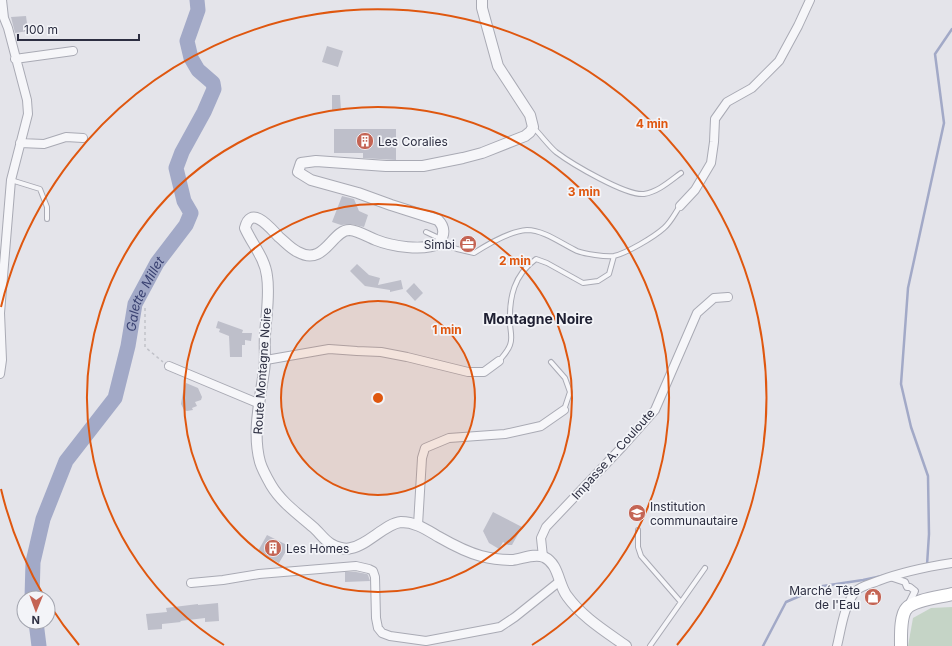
<svg xmlns="http://www.w3.org/2000/svg" width="952" height="646" viewBox="0 0 952 646" font-family="Inter,sans-serif">
	<style>
		.green { fill: #c5d4c6 }
		.lines { fill: none; stroke-linecap: round; stroke-linejoin: round }
		.stream { stroke: #a2a9c7; stroke-width: 2.5 }
		.river { stroke: #a2a9c7; stroke-width: 15 }
		.building { fill: #bebfca }
		.service-casing { stroke: #a9aab4; stroke-width: 6 }
		.pedestrian-casing { stroke: #a9aab4; stroke-width: 8 }
		.minor-casing { stroke: #a9aab4; stroke-width: 10 }
		.tertiary-casing { stroke: #a9aab4; stroke-width: 12 }
		.secondary-casing { stroke: #a9aab4; stroke-width: 14 }
		.path { stroke: #c1c2c9; stroke-width: 1.5; stroke-dasharray: 3 3; stroke-linecap: butt }
		.service { stroke: #f6f6f9; stroke-width: 4 }
		.pedestrian { stroke: #f6f6f9; stroke-width: 6 }
		.minor { stroke: #f6f6f9; stroke-width: 8 }
		.tertiary { stroke: #f6f6f9; stroke-width: 10 }
		.secondary { stroke: #fff; stroke-width: 12 }
		.ring { fill: none; stroke: #df570f; stroke-width: 2 }
		.labels { text-anchor: middle; dominant-baseline: central; stroke-width: 3.5; stroke-linejoin: round; paint-order: stroke }
		.poi-label { font-size: 12px; fill: #2c2e41; stroke: #f3f4f8; text-anchor: start }
		.street-label { font-size: 12px; fill: #2c2e41; stroke: #f3f4f8 }
		.water-label { font-size: 13px; font-style: italic; fill: #3a4272; stroke: #f3f4f8 }
		.quarter-label { font-size: 14px; font-weight: bold; fill: #1e1f32; stroke: #f3f4f8 }
		.centre { fill: #df570f; stroke: #f3f4f8; stroke-width: 2 }
		.ring-label { font-size: 12px; text-anchor: middle; font-weight: bold; fill: #df570f; stroke: #f3f4f8; stroke-width: 3.5; stroke-linejoin: round; paint-order: stroke }
	</style>
	<rect width="100%" height="100%" fill="#e4e4ea"/>
	<path class="green" d="M952,607V646H908L913,618L931,608Z"/>
	<g class="lines">
		<path class="stream" d="M926,566L927,565L929,534L928,476L911,427L901,384L908,288L944,123L935,54L952,29
			M763,646L786,602L823,586L863,580L882,576"/>
		<g class="river">
			<path id="s1" d="M32,598L33,562L43,519L66,461L115,398L128,346L135,304L157,263L186,225L191,213L184,201L176,168L182,152L204,112L214,89L213,83L198,70L191,58L187,41L198,10L197,0"/>
			<path d="M36,622L39,646"/>
		</g>
	</g>
	<path class="building" d="M26,16L28,31L15,33L11,17Z
		M327,46L343,51L338,67L322,62Z
		M332,95H340L341,110H332Z
		M334,129H396V160L363,158V153H334Z
		M342,196L354,199L359,211L368,215L364,227L351,224L341,225L332,222Z
		M357,264L369,275L380,278L378,285L401,280L403,289L390,292V290L365,286L350,271Z
		M414,283L423,293L415,301L406,291Z
		M218,321L243,330L242,333H252L251,341L245,340V345H242V357H230L229,336L219,332L220,329L216,328Z
		M186,383L198,388L202,397L201,400L195,402L197,406L192,408L193,410L187,411L184,410L181,404L183,392Z
		M493,512L522,527L512,545H508L503,542L499,549L489,543L483,531Z
		M267,535L289,546L279,563L258,551Z
		M345,572H356L367,574L368,575L370,581L345,582Z
		M218,603L219,621L205,622V618L180,621L181,622L162,624V629L148,630L146,614L167,612L166,608L198,604V605Z"/>
	<g class="lines">
		<defs>
			<path id="service" d="M533,127C541,135 548,145 556,152C572,164 626,196 644,194C658,192 670,181 681,173
				M11,180L40,189L47,207V219
				M426,232L441,239
				M439,243L457,249L474,253C488,244 510,231 527,230C544,230 562,244 577,251C585,254 605,257 614,256C627,253 654,237 664,228C671,222 675,213 680,206
				M499,361C503,356 508,351 510,345C513,338 510,330 510,323C509,297 514,275 536,259L547,263L583,283L598,281L609,274L614,256
				M551,362L565,378L570,392L564,410
				M638,530V547L641,556L680,601
				M650,646L705,568"/>
			<path id="pedestrian" d="M890,577L905,582L907,587H910L915,591L908,605"/>
			<path id="minor" d="M15,59L73,51
				M20,143L44,144L66,137L83,138
				M680,206L695,190L711,163L714,142L715,119L727,102L752,88L779,61L798,26L810,0
				M266,360L329,349L357,351L381,352L407,357L468,372H484L499,361
				M169,366L260,404
				M0,374L2,360L0,313L11,180L28,114L27,100L8,28L4,18L2,0
				M418,525L422,458L425,448L449,438L505,434L541,426L564,410
				M543,557L541,538L546,527L623,446L655,410L697,313L714,298L728,297
				M191,583L223,580L259,574L356,566L369,569L373,571L375,577L376,618L378,628L382,633L390,636L426,641L500,627L515,617L560,581
				M837,646C841,630 844,604 856,591C861,586 871,584 878,581C902,572 926,567 952,563"/>
			<path id="tertiary" d="M482,0V8L498,66L530,115L533,127L530,132L525,136L482,153L463,158L423,166H386L316,161L301,163L298,172L311,180L358,193L391,205L438,220C445,227 445,235 439,243C424,252 391,246 376,240C368,237 359,231 350,230C332,229 325,267 298,252C291,249 285,242 279,237C272,230 251,203 245,228C252,244 265,258 267,276C270,295 266,316 265,336C264,348 266,359 264,371C260,400 252,433 260,462C262,469 267,478 271,485C281,502 298,514 313,527C319,532 324,540 331,544C336,547 345,550 351,548C368,545 386,523 401,522C416,522 427,530 439,537C453,545 466,552 481,556C492,559 502,560 512,560C522,559 534,553 544,557C559,564 558,584 567,596C582,617 605,631 626,646"/>
			<path id="secondary" d="M901,646C901,637 900,615 907,608C914,600 941,597 952,594"/>
		</defs>
		<use href="#service" class="service-casing"/>
		<use href="#pedestrian" class="pedestrian-casing"/>
		<use href="#minor" class="minor-casing"/>
		<use href="#tertiary" class="tertiary-casing"/>
		<use href="#secondary" class="secondary-casing"/>
		<path class="path" d="M145,308V347L163,362"/>
		<use href="#service" class="service"/>
		<use href="#pedestrian" class="pedestrian"/>
		<use href="#minor" class="minor"/>
		<use href="#tertiary" class="tertiary"/>
		<use href="#secondary" class="secondary"/>
	</g>
	<circle cx="378" cy="398" r="97" fill="#df570f" fill-opacity=".12"/>
	<g class="ring">
		<circle cx="378" cy="398" r="97"/>
		<circle cx="378" cy="398" r="194"/>
		<path d="M224 645A291 291 0 1 1 532 645"/>
		<path d="M79 645A388 388 0 0 1 49 604M45 598A388 388 0 0 1 1 489M1 307A388 388 0 1 1 677 645"/>
	</g>
	<defs>
		<symbol id="building-disc" viewBox="-11 -11 22 22"><circle r="9.5" fill="#c46454" stroke="#f3f4f8"/><path d="M-4-6H4V6H1V3H-1V6H-4ZM-2.5-4.3h1.7v1.8h-1.7ZM.8-4.3h1.7v1.8H.8ZM-2.5-1h1.7V.8h-1.7ZM.8-1h1.7V.8H.8Z" fill="#fff"/></symbol>
		<symbol id="office-disc" viewBox="-11 -11 22 22"><circle r="9.5" fill="#c46454" stroke="#f3f4f8"/><path d="M-6-3h4V-5.5h4V-3h4V5H-6ZM-1-4.5V-3h2v-1.5ZM-6 0V1H6V0Z" fill="#fff"/></symbol>
		<symbol id="school-disc" viewBox="-11 -11 22 22"><circle r="9.5" fill="#c46454" stroke="#f3f4f8"/><path d="M0-5L7-2L0 1L-7-2ZM-4 1L0 2.5L4 1V4Q0 6-4 4Z" fill="#fff"/></symbol>
		<symbol id="shop-disc" viewBox="-11 -11 22 22"><circle r="9.5" fill="#c46454" stroke="#f3f4f8"/><path d="M-5-2.5h2.3a2.7 3.5 0 0 1 5.4 0H5L5.5 6h-11ZM-1.5-2.5h3a1.5 2.3 0 0 0-3 0Z" fill="#fff"/></symbol>
	</defs>
	<g fill-rule="evenodd">
		<use href="#building-disc" x="355" y="131" width="20" height="20"/>
		<use href="#office-disc" x="458" y="234" width="20" height="20"/>
		<use href="#school-disc" x="627" y="503" width="20" height="20"/>
		<use href="#building-disc" x="263" y="538" width="20" height="20"/>
		<use href="#shop-disc" x="863" y="587" width="20" height="20"/>
	</g>
	<g class="labels">
		<g class="poi-label">
			<text x="378" y="141">Les Coralies</text>
			<text x="455" y="244" text-anchor="end">Simbi</text>
			<text x="650" y="506">Institution<tspan x="650" dy="14">communautaire</tspan></text>
			<text x="286" y="548">Les Homes</text>
			<text x="860" y="590" text-anchor="end">Marché Tête<tspan x="860" dy="14">de l'Eau</tspan></text>
		</g>
		<g class="street-label">
			<text transform="translate(262 371) rotate(-86)">Route Montagne Noire</text>
			<text transform="translate(613 454) rotate(-48)">Impasse A. Couloute</text>
		</g>
		<g class="water-label">
			<text stroke="none"><textPath href="#s1" startOffset="331">Galette Millet</textPath></text>
		</g>
		<g class="quarter-label">
			<text x="538" y="318">Montagne Noire</text>
		</g>
	</g>
	<circle cx="378" cy="398" r="6" class="centre"/>
	<g class="ring-label">
		<text x="652" y="128">4 min</text>
		<text x="584" y="196">3 min</text>
		<text x="515" y="265">2 min</text>
		<text x="447" y="334">1 min</text>
	</g>
	<g transform="translate(36 610) rotate(181)"><circle r="19" fill="#f3f4f8" stroke="#a3a5af"/>
	<path d="M0-3L7 15L0 10L-7 15Z" fill="#c46454"/>
	<text y="-6" font-size="11" font-weight="bold" text-anchor="middle" fill="#2c2e41">N</text>
	</g>
	<path d="M18 34v6h121v-6" fill="none" stroke="#2c2e41" stroke-width="2"/>
	<text x="24" y="34" font-size="12" fill="#2c2e41" stroke="#f3f4f8" stroke-width="3" paint-order="stroke">100 m</text>
</svg>
